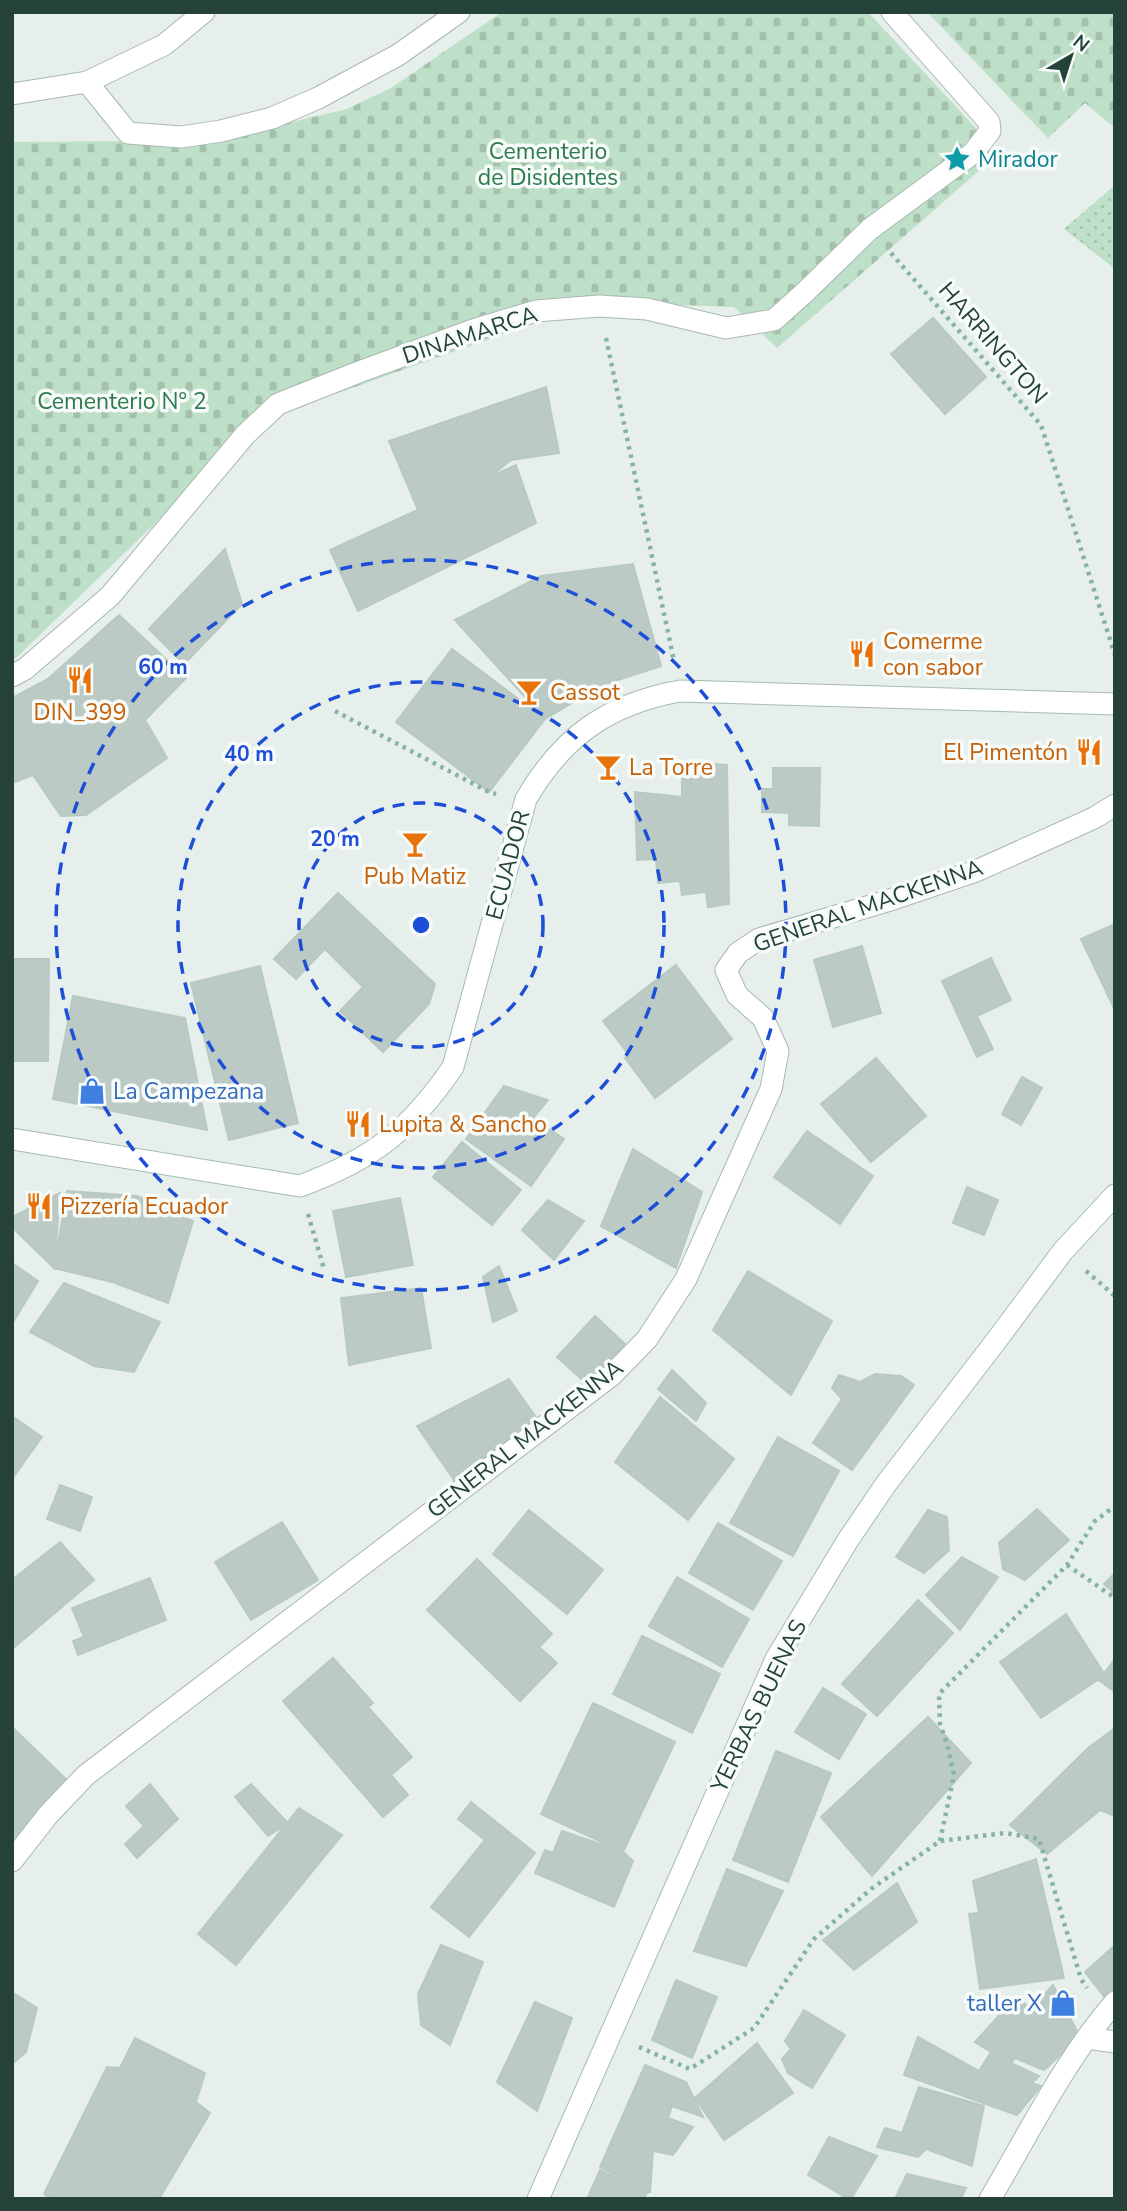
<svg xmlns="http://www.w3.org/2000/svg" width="1127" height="2211" viewBox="0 0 1127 2211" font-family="'Nunito Sans',sans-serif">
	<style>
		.grass { fill: url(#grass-dots) }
		.cemetery { fill: url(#cemetery-stones) }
		.building { fill: #bbcac4; stroke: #b8c9c2; stroke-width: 2 }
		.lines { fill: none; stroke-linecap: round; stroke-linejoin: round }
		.minor-casing { stroke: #a8b8b2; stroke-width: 23 }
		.tertiary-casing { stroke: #a8b8b2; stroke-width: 23 }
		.secondary-casing { stroke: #a4bbb3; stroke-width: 23 }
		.path { stroke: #86b3a5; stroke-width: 4.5; stroke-dasharray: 3.5 5; stroke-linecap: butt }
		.minor { stroke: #fff; stroke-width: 21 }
		.tertiary { stroke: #fff; stroke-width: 21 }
		.secondary { stroke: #fff; stroke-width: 21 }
		.ring { fill: none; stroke: #1d4ed8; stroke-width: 3.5; stroke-dasharray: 12 9 }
		.labels { text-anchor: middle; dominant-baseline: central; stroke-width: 7; stroke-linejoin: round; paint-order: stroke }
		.park-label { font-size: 23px; fill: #2d7a4b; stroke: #f7fbf9 }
		.culture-label { font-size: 23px; fill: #0d838f; stroke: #f7fbf9; text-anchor: start }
		.street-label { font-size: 23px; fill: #24423a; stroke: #f7fbf9 }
		.food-label { font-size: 23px; fill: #c56008; stroke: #f7fbf9; text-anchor: start }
		.shop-label { font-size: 23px; fill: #366cbe; stroke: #f7fbf9; text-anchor: start }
		.centre { fill: #1d4ed8; stroke: #f7fbf9; stroke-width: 3.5 }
		.ring-label { font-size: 21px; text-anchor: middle; font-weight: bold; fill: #1d4ed8; stroke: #f7fbf9; stroke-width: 7; stroke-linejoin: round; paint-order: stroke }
	</style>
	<defs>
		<pattern id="grass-dots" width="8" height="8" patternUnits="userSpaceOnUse" patternTransform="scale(1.75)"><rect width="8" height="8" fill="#bfe0c8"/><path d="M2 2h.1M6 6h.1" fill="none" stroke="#a4c1ad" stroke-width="1.8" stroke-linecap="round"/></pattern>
		<pattern id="cemetery-stones" width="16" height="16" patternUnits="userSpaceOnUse" patternTransform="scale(1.75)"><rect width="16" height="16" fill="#bfe0c8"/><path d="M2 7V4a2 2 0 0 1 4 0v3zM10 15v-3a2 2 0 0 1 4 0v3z" fill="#a4c1ad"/></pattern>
	</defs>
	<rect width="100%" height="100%" fill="#e6efeb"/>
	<path class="grass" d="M1115,185V269L1064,229Z"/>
	<path class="cemetery" d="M502,12H868L999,153L777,348L734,307L623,303L540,321L262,420L17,657L12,659V142L141,141L283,124L347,109L391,88Z
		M927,12H1115V128L1085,103L1048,138Z"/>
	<path class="building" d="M933,318L986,377L945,414L891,354Z
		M546,387L559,453L511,460L491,476L418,510L389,441Z
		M516,465L536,523L358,611L330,550Z
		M225,549L242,604L184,664L149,629Z
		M633,564L661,666L602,685L545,719L455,620L541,576Z
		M119,615L186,678L145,720L167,758L86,815L61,816L33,775L12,783V698L48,679Z
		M452,649L545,719L489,792L396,722Z
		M682,762L727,765L729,904L708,907L706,892L682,895L680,881L658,883L656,859L637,860L635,792L682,797Z
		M773,768H820L819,826L789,825V813L762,812V789H773Z
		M338,893L435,984L429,1004L383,1052L340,1011L363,987L325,949L296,979L274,959Z
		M1115,924V1010L1081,939Z
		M862,946L881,1013L833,1027L814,960Z
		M991,958L1011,1000L977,1016L993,1049L977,1057L942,981Z
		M12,959H49L48,1061H12Z
		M676,965L732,1039L655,1098L625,1058L629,1055L603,1021Z
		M260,966L298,1123L229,1140L191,983Z
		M73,996L185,1018L207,1130L53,1099Z
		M876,1058L926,1116L871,1162L821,1104Z
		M1022,1077L1042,1088L1021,1125L1002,1114Z
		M504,1086L548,1100L533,1118L564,1139L531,1186L466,1139Z
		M807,1131L873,1176L840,1224L774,1177Z
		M462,1142L521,1190L492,1225L433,1177Z
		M633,1149L702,1192L676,1268L601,1226Z
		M967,1187L998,1200L984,1235L953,1223Z
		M67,1191L137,1196L112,1282L54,1268Z
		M60,1193L54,1268L12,1227V1217Z
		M137,1196L193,1221L168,1303L112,1282Z
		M400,1198L413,1265L346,1277L333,1211Z
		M548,1200L584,1221L554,1260L522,1230Z
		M12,1263L38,1281L12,1324Z
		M499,1266L517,1311L493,1322L483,1277Z
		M748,1271L832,1321L791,1395L713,1330Z
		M64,1283L160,1322L134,1372L94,1366L30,1332Z
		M421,1288L431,1348L349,1365L341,1298Z
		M595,1316L625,1344L587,1384L557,1357Z
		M672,1370L706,1403L696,1421L658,1389Z
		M875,1374L901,1376L914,1385L852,1470L813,1443L842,1399L832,1388L839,1375L860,1382Z
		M509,1379L540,1423L456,1483L417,1426Z
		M660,1397L734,1459L688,1520L615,1462Z
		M12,1416L42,1437L12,1479Z
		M778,1437L839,1471L793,1556L730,1523Z
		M60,1485L92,1497L80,1531L47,1519Z
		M1037,1509L1069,1540L1025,1580L1003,1569L999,1543Z
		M529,1510L603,1570L567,1614L493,1554Z
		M928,1510L947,1517L949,1550L924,1573L896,1557Z
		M282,1522L318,1580L251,1620L215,1562Z
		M718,1523L782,1561L753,1610L689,1573Z
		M60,1542L94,1580L12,1649V1580Z
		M962,1557L998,1577L960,1630L926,1595Z
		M477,1559L552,1634L539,1647L557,1663L520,1701L427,1610Z
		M1115,1573V1594L1104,1584Z
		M677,1577L749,1619L722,1667L649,1626Z
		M150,1578L166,1620L78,1655L73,1641L84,1637L72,1608Z
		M918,1600L953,1633L877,1716L842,1684Z
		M1066,1614L1105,1675L1041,1718L1000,1662Z
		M642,1636L720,1674L692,1733L613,1694Z
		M333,1658L373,1703L368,1707L412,1757L391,1775L408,1795L383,1817L283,1701Z
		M1115,1659V1692L1099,1680Z
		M823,1688L866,1714L839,1759L795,1732Z
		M593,1703L675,1742L623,1852L541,1814Z
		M928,1717L971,1763L872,1876L821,1817Z
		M12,1727L69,1782L12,1840Z
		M1115,1728V1816L1100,1810L1047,1854L1010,1825L1088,1748Z
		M776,1751L831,1773L788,1882L733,1860Z
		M150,1784L178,1819L137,1858L125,1844L144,1826L126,1806Z
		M251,1784L288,1823L268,1836L235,1797Z
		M471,1802L535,1853L469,1937L431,1907L485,1840L458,1819Z
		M299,1808L342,1835L236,1965L198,1934Z
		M562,1831L623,1852L633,1861L614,1907L535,1873L545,1850L553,1853Z
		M1036,1859L1064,1978L980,1989L969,1914L979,1913L973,1881Z
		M727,1869L783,1891L746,1966L694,1951Z
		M897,1883L917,1922L854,1970L823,1940Z
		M441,1945L483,1962L450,2045L421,2025L418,1994Z
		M1115,1945V1990L1106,1999L1085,1972Z
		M676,1980L717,1997L692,2058L652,2040Z
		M1053,1985L1080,2037L1044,2070L1015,2058L1011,2063L1039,2076L1032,2083L1041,2086L1017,2115L904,2075L918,2037L979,2071L991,2052L975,2042L1016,1997L1031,2009Z
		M12,1992L37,2008L26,2052L12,2064Z
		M535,2002L572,2018L537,2111L497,2082Z
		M804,2010L845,2035L812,2088L788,2073L782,2059L791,2049L785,2041Z
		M135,2038L205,2073L196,2102L210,2113L159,2199H51L44,2194L107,2067L120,2068Z
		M757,2043L793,2093L724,2140L695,2098Z
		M645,2065L686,2082L703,2117L672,2106L668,2118L693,2127L673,2155L653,2151L650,2192L600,2167Z
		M919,2087L984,2106L972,2166L926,2149L918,2157L877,2147L885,2128L902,2133Z
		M829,2137L877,2156L851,2199H848L808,2175Z
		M600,2170L647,2192L644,2199H587Z
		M907,2174L966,2188L961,2199H895Z"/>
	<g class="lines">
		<defs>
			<path id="minor" d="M87,82L128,133L181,137L221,131L272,118L318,98L398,55L459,12
				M12,676L25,669L110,596L245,435L278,404L359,372L473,330L536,311L599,306L647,309L726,328L774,320L803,294L870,229L973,153L990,131L989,122L892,12
				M1087,2038L1115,2042
				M990,2199C1029,2133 1064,2061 1115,2002"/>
			<path id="tertiary" d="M12,94L87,82L164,45L204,12
				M12,1861L48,1815L86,1775L612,1375L647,1339L686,1279L771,1089L778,1051L763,1018L737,995L726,970L738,953L759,939L887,901L976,871L1094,818L1115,805"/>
			<path id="secondary" d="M12,1139L300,1186C373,1159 409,1131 453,1067L526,799C563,736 608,704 680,691L1115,704
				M538,2199L776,1659L848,1540L886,1484L996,1341L1063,1251L1115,1195"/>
		</defs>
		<use href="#minor" class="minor-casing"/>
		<use href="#tertiary" class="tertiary-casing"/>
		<use href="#secondary" class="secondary-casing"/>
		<path class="path" d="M891,253L1041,425L1115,655
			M606,338L674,661
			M335,711L489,792L496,794
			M308,1214L324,1269
			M1086,1271L1115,1296
			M1067,1565L1115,1598
			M940,1841L954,1775L947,1744L940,1724L939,1694L1067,1565L1095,1521L1115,1506
			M639,2047L690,2069L754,2028L814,1939L871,1889L940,1841L1005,1833L1039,1839L1081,1979L1087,1988"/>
		<use href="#minor" class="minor"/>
		<use href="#tertiary" class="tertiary"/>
		<use href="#secondary" class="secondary"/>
	</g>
	<g class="ring">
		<circle cx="421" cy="925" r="122"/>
		<circle cx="421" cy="925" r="243"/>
		<circle cx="421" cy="925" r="365"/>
	</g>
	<defs>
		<symbol id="sight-bare" viewBox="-9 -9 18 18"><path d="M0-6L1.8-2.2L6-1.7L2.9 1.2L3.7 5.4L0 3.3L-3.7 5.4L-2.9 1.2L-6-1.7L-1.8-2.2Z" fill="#0f9aa8" stroke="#f7fbf9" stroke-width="2.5" paint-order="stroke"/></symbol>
		<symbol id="restaurant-bare" viewBox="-9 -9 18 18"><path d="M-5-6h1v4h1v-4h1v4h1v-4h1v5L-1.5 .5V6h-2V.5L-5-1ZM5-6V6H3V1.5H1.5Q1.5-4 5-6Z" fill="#e8710a" stroke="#f7fbf9" stroke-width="2.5" paint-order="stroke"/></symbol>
		<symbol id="bar-bare" viewBox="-9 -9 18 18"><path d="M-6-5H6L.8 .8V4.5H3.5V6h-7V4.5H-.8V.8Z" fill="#e8710a" stroke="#f7fbf9" stroke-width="2.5" paint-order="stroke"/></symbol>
		<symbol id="shop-bare" viewBox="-9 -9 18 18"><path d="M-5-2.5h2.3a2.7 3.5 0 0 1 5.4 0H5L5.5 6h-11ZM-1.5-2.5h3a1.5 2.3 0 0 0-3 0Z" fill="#3f7fe0" stroke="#f7fbf9" stroke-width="2.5" paint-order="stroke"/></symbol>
	</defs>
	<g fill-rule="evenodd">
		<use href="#sight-bare" x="938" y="140" width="38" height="38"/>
		<use href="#restaurant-bare" x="843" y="635" width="38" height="38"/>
		<use href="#restaurant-bare" x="61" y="661" width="38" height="38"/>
		<use href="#bar-bare" x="510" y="673" width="38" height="38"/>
		<use href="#restaurant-bare" x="1070" y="733" width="38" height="38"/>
		<use href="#bar-bare" x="589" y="748" width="38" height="38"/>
		<use href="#bar-bare" x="396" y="825" width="38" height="38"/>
		<use href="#shop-bare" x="73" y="1072" width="38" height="38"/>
		<use href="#restaurant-bare" x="339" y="1105" width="38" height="38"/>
		<use href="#restaurant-bare" x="20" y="1187" width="38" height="38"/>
		<use href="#shop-bare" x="1044" y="1984" width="38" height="38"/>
	</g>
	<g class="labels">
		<g class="park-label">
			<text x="548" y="151">Cementerio<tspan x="548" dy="26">de Disidentes</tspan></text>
			<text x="122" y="401">Cementerio N° 2</text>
		</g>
		<g class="culture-label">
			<text x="978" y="159">Mirador</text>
		</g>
		<g class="street-label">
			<text transform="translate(470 335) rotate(-18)">DINAMARCA</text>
			<text transform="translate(993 343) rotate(49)">HARRINGTON</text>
			<text transform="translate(508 865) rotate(-75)">ECUADOR</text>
			<text transform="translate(868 906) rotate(-19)">GENERAL MACKENNA</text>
			<text transform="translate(525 1439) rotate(-38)">GENERAL MACKENNA</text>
			<text transform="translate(759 1706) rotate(-64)">YERBAS BUENAS</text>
		</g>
		<g class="food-label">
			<text x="883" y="641">Comerme<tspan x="883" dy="26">con sabor</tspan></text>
			<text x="550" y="692">Cassot</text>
			<text x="80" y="712" text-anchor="middle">DIN_399</text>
			<text x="1068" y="752" text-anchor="end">El Pimentón</text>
			<text x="629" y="767">La Torre</text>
			<text x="415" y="876" text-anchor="middle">Pub Matiz</text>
			<text x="379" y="1124">Lupita &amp; Sancho</text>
			<text x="60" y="1206">Pizzería Ecuador</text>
		</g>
		<g class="shop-label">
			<text x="113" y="1091">La Campezana</text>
			<text x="1042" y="2003" text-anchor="end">taller X</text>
		</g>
	</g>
	<circle cx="421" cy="925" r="10" class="centre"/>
	<g class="ring-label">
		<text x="163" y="674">60 m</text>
		<text x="249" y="761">40 m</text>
		<text x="335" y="846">20 m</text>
	</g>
	<rect width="1127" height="2211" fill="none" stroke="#24423a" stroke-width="28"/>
	<g transform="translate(1071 56) rotate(39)" stroke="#f7fbf9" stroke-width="5" paint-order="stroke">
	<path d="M0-5L12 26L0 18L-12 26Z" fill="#24423a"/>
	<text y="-10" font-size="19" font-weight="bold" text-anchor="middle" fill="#24423a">N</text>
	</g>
</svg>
